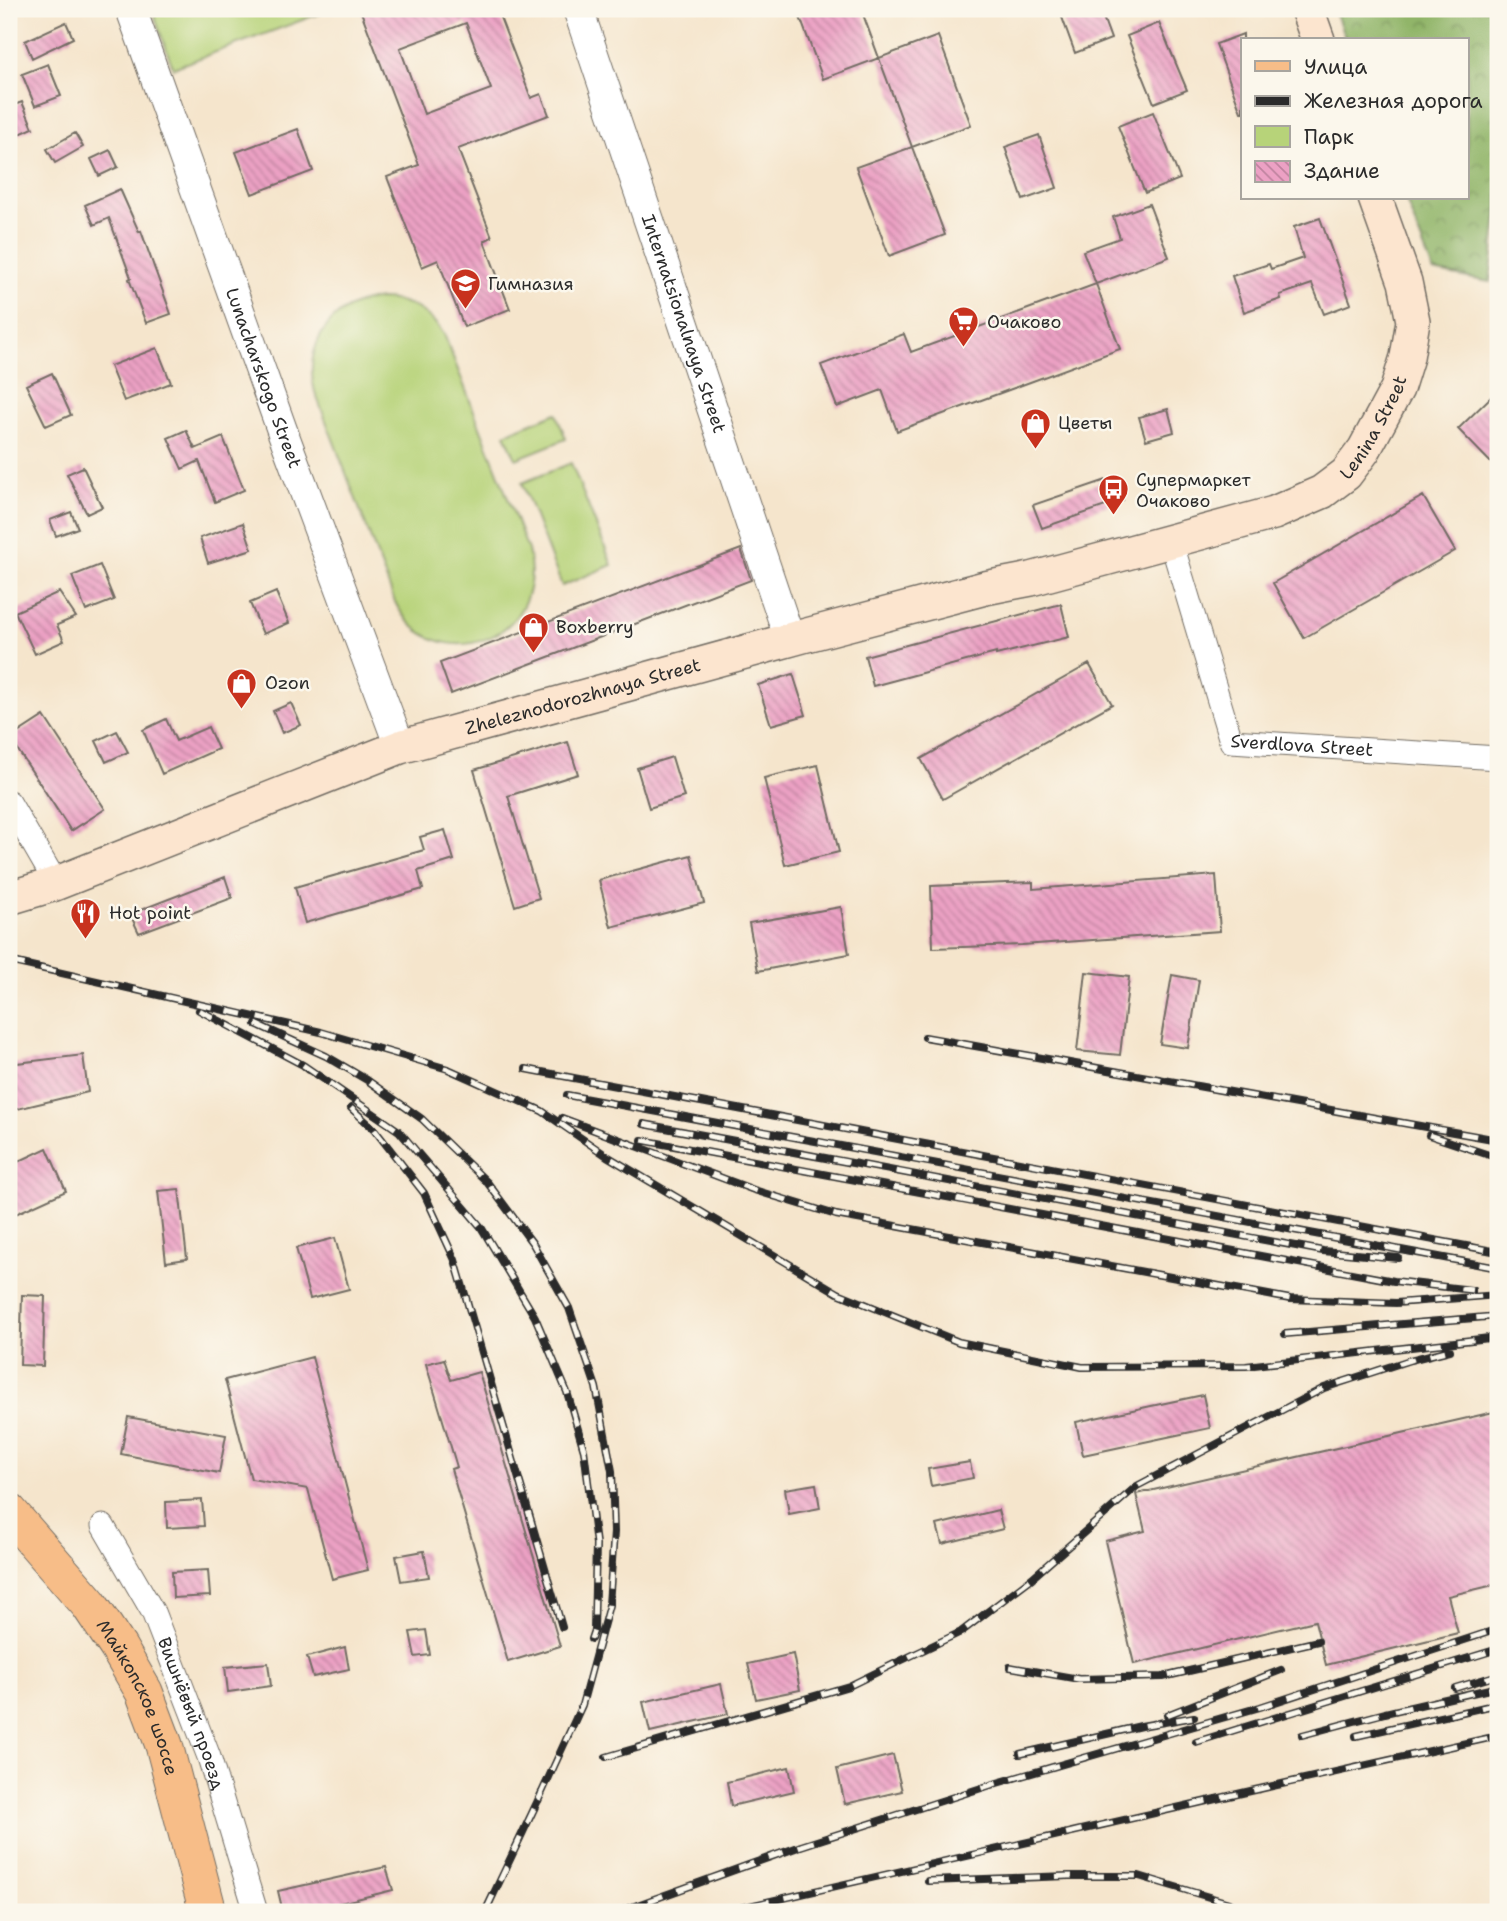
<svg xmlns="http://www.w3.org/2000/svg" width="1507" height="1921" viewBox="0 0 1507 1921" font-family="'Shantell Sans',sans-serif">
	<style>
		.forest { fill: url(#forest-crowns); stroke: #5e704a; stroke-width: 2 }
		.green { fill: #b7d379; stroke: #717f52; stroke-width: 2 }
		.building { fill: url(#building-back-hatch); fill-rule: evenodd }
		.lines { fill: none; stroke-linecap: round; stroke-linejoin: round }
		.minor-casing { stroke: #726c63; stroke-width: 25 }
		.tertiary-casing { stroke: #726c63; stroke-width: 32 }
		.secondary-casing { stroke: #726c63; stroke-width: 36 }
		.primary-casing { stroke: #726c63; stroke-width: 39 }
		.minor { stroke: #fff; stroke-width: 23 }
		.tertiary { stroke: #fff; stroke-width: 30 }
		.secondary { stroke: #fce5cf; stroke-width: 33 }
		.primary { stroke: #f7bd88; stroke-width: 37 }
		.rail-casing { stroke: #2b2b2b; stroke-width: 8 }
		.rail { stroke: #fbf7ec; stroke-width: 5; stroke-dasharray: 16; stroke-linecap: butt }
		.labels { text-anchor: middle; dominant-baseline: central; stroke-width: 5; stroke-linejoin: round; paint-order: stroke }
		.poi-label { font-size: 18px; fill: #2b2b2b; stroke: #fbf7ec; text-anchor: start }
		.street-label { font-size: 18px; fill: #2b2b2b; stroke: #fbf7ec }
	</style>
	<defs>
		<pattern id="forest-crowns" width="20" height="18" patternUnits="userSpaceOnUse" patternTransform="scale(1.75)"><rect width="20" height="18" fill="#91b569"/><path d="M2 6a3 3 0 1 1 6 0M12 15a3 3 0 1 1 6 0" fill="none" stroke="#779357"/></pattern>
		<pattern id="building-back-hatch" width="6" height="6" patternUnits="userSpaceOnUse" patternTransform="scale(1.75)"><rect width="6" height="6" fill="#eca1c4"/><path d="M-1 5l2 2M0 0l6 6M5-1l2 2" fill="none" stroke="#bf839f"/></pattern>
	</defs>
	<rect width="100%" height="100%" fill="#fbf7ec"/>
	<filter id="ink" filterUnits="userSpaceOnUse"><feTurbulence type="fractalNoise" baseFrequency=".0143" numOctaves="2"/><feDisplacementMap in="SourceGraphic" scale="14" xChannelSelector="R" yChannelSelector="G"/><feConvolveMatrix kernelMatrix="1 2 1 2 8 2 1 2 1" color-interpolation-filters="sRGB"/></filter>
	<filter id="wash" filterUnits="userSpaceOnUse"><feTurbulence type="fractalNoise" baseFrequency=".00686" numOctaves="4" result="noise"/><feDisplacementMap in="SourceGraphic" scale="28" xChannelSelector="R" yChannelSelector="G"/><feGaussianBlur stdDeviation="1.57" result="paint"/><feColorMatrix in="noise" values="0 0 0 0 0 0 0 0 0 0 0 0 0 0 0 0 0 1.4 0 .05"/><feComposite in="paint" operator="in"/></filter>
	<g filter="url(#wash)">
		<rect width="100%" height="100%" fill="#f5e5cc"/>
		<path class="forest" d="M1334,9H1498V206L1490,282L1433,271L1405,198H1467V40H1346Z"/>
		<path class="green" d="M152,9H332L173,68Z
			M380,299C407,299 429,312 444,334L528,550C550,640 435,681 395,602L315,392C302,347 331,302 380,299Z
			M556,413L566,439L516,459L505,434Z
			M571,463L612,565L562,586L522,483Z"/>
		<g id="blocks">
			<path class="building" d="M360,9H501V11L498,12L531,98L541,94L549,115L458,149L492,237L484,241L510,309L464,327L438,260L422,267L387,177L419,165ZM466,23L491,89L424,114L400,48Z
				M797,9H861L879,58L823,79Z
				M1059,9H1100L1111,39L1075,53Z
				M66,22L73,38L32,58L25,41Z
				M1159,23L1187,90L1154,103L1127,36Z
				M1243,34V112H1241L1216,44Z
				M938,36L971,125L912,147L879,58Z
				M48,64L61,96L35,106L22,74Z
				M22,102L33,128L9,139V107Z
				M1153,112L1180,179L1145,193L1118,126Z
				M298,129L313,171L252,194L236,152Z
				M75,133L83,147L55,163L47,149Z
				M1039,135L1057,188L1023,200L1005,147Z
				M912,147L945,235L889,256L856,167Z
				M110,150L118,167L99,176L91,159Z
				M120,189L139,232L141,231L171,314L146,323L129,279L131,278L109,218L94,225L85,205Z
				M1149,204L1169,257L1096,284L1083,251L1120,238L1113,217Z
				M1320,218L1351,304L1324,314L1312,284L1280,295L1281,299L1244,312L1232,276L1269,264L1271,269L1303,258L1294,227Z
				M1096,284L1120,349L897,431L882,390L837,407L821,365L904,334L911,352Z
				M157,348L171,383L124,401L110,366Z
				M52,373L71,415L46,426L26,385Z
				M1498,390V470L1458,429Z
				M1168,409L1174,432L1146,440L1139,417Z
				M186,430L195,449L223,437L244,490L215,502L199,461L182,469L168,438Z
				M83,467L102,507L87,514L67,474Z
				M1115,477L1123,500L1042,528L1033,505Z
				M1423,496L1455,551L1304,638L1273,583Z
				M71,512L78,528L56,536L50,520Z
				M243,523L252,549L208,563L200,538Z
				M741,549L751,580L451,694L440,663Z
				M100,565L114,600L86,611L72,576Z
				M59,592L76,617L57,625L64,641L35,654L15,612Z
				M276,592L289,623L263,634L250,603Z
				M1061,604L1069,637L996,655V653L873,686L865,656Z
				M1089,664L1112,704L943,799L921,759Z
				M793,674L806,715L771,725L758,685Z
				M291,703L301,725L282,733L273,711Z
				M44,716L105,809L71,831L10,738Z
				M166,719L176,741L208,727L218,749L162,774L143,730Z
				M117,731L128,752L106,762L96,741Z
				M568,742L578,774L508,796L539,898L515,906L474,770Z
				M672,757L684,797L649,808L637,768Z
				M818,765L839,852L785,865L764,778Z
				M445,830L454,860L418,871L423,889L305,923L295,887L424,850L420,837Z
				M691,855L704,903L611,927L599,880Z
				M1216,875L1220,931L1022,945L933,948L931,886L1033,882V889Z
				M225,877L232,898L139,933L130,914Z
				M841,907L849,954L758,971L749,923Z
				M1086,972L1129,977L1120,1055L1077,1051Z
				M1172,975L1199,980L1188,1048L1160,1044Z
				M83,1055L88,1092L9,1111V1064Z
				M47,1148L66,1191L9,1217V1166Z
				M179,1189L187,1259L166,1262L158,1191Z
				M335,1238L349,1289L310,1299L296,1248Z
				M22,1295L45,1296L43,1366L20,1365Z
				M312,1357L368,1570L332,1579L308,1489L251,1479L225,1380Z
				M444,1359L451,1380L479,1372L560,1646L508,1662L451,1469L457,1467L426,1364Z
				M1203,1395L1210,1428L1083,1455L1076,1422Z
				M1498,1411V1584L1448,1596L1458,1633L1326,1665L1315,1621L1134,1664L1105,1541L1145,1531L1136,1494Z
				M128,1417L226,1435L219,1473L121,1454Z
				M970,1462L973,1478L931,1486L928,1469Z
				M816,1484L820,1508L789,1514L785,1489Z
				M202,1500L204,1526L167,1528L166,1502Z
				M998,1510L1003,1529L942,1544L937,1525Z
				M424,1551L429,1577L401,1581L396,1556Z
				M208,1570L210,1596L173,1598L172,1572Z
				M426,1630L430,1655L415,1657L410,1632Z
				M345,1647L349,1669L313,1677L307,1657Z
				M793,1654L800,1690L756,1699L748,1664Z
				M268,1663L271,1686L228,1692L225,1667Z
				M721,1684L728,1714L650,1732L643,1702Z
				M893,1755L902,1791L845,1804L837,1769Z
				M789,1767L794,1791L731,1806L727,1782Z
				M386,1867L393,1890L304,1912H283L278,1891Z"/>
		</g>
	</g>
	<g filter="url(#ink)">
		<use href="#blocks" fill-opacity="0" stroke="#726c63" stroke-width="2"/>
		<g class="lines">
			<defs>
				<g id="minor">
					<path id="s1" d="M1171,541L1231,741L1498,758"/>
					<path d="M9,802L56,883"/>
					<path id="s2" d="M103,1526L153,1612L209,1757L256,1912"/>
				</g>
				<g id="tertiary">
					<path id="s3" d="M131,9L283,433L400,747"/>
					<path id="s4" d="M578,9L790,640"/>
				</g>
				<g id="secondary">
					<path d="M1307,9L1318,40"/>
					<path id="s5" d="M9,898L52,885L400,747L803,636L985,588L1031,579L1274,513L1322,492L1346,474L1364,450L1397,389L1407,357L1413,321L1405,282L1375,198"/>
				</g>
				<g id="primary">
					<path id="s6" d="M9,1512L89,1604L118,1647L144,1692L164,1745L208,1912"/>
				</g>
			</defs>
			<use href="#minor" class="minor-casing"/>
			<use href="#tertiary" class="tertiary-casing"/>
			<use href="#secondary" class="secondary-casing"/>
			<use href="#primary" class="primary-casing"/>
			<use href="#minor" class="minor"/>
			<use href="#tertiary" class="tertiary"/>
			<use href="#secondary" class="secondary"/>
			<use href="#primary" class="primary"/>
			<defs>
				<path id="rail" d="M9,961L321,1032L448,1069L542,1111L607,1156L838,1293L959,1342L1082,1367L1246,1366L1498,1337
					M199,1010L303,1065L309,1070
					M256,1024L326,1056L367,1080L422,1119L487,1182L533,1244L569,1308L596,1387L612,1471L614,1532L609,1605L582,1705L538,1801
					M925,1037L1498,1140
					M303,1065L399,1131L481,1227L535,1317L567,1392L584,1450L596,1544L594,1630L591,1639
					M526,1069L1498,1252
					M567,1095L1498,1268
					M351,1108L374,1129L424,1193L455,1260L562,1627
					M562,1118L754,1190L836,1215L1290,1299L1396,1303L1498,1295
					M644,1124L1323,1251L1398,1258
					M1429,1135L1498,1158
					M642,1140L1394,1281L1472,1290
					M1285,1334L1498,1316
					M1010,1667L1079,1679L1163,1677L1318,1641
					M1455,1688L1498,1675
					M1167,1715L1281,1670
					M1302,1735L1385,1713L1498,1687
					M1356,1736L1498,1704
					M1196,1742L1498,1649
					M1020,1754L1141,1726L1194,1717
					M606,1757L849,1686L900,1661L961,1632L1032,1578L1137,1486L1324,1388L1410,1360L1450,1350
					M928,1881L1069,1876H1139L1229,1903L1246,1912
					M486,1910L542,1792
					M618,1912L801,1846L997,1783L1260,1707L1498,1629
					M723,1912L1255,1790L1498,1736"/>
			</defs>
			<use href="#rail" class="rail-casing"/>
			<use href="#rail" class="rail"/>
		</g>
	</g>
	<defs>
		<symbol id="school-pin" viewBox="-11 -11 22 30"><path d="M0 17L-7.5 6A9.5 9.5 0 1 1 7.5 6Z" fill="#c8321e" stroke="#fbf7ec"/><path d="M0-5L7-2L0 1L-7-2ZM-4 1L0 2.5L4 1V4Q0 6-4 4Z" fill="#fff"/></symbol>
		<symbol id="supermarket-pin" viewBox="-11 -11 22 30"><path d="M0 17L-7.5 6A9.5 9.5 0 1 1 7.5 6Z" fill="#c8321e" stroke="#fbf7ec"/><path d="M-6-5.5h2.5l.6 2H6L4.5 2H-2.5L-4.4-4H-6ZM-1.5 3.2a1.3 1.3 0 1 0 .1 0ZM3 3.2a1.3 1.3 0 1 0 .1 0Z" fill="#fff"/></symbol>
		<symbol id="shop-pin" viewBox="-11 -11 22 30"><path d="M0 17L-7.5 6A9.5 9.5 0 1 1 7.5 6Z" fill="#c8321e" stroke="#fbf7ec"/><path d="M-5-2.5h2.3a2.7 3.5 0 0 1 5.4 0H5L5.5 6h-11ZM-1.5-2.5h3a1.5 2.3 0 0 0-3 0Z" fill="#fff"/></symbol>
		<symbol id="bus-pin" viewBox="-11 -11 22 30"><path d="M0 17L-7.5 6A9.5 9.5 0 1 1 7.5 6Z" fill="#c8321e" stroke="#fbf7ec"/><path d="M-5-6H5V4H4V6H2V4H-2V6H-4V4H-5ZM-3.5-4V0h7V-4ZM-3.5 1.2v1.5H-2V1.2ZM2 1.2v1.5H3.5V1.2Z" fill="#fff"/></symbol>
		<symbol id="restaurant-pin" viewBox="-11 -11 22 30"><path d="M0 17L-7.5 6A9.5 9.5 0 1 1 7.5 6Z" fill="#c8321e" stroke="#fbf7ec"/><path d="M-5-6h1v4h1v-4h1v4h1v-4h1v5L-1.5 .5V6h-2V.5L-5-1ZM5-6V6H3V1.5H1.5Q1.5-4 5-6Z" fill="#fff"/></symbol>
	</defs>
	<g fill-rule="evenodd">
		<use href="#school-pin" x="448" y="266" width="35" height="47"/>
		<use href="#supermarket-pin" x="946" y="304" width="35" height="47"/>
		<use href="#shop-pin" x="1018" y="406" width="35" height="47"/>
		<use href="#bus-pin" x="1096" y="472" width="35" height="47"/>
		<use href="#shop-pin" x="516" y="610" width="35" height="47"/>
		<use href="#shop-pin" x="224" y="666" width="35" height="47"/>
		<use href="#restaurant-pin" x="68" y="896" width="35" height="47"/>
	</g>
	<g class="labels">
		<g class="poi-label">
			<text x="488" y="284">Гимназия</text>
			<text x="987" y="322">Очаково</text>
			<text x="1058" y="423">Цветы</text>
			<text x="1136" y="480">Супермаркет<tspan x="1136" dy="21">Очаково</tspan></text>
			<text x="556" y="627">Boxberry</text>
			<text x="265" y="683">Ozon</text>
			<text x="109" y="913">Hot point</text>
		</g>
		<g class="street-label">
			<text stroke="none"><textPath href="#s4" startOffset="332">Internatsionalnaya Street</textPath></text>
			<text stroke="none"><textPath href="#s3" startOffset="392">Lunacharskogo Street</textPath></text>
			<text stroke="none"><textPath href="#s5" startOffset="1461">Lenina Street</textPath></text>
			<text stroke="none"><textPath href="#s5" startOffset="609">Zheleznodorozhnaya Street</textPath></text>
			<text stroke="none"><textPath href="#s1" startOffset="280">Sverdlova Street</textPath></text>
			<text stroke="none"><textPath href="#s6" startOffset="228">Майкопское шоссе</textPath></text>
			<text stroke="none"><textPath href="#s2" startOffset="208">Вишнёвый проезд</textPath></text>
		</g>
	</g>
	<rect width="1507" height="1921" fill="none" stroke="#fbf7ec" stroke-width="35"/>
	<rect x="1241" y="38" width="228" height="161" fill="#fbf7ec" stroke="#a8a59f" stroke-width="2"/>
	<rect x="1255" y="61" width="35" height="10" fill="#f7bd88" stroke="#a8a59f" stroke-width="2"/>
	<text x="1304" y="74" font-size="21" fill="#2b2b2b">Улица</text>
	<rect x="1255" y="96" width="35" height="10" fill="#2b2b2b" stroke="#a8a59f" stroke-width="2"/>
	<text x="1304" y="108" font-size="21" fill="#2b2b2b">Железная дорога</text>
	<rect x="1255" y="126" width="35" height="21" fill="#b7d379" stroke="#a8a59f" stroke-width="2"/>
	<text x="1304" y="144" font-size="21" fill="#2b2b2b">Парк</text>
	<rect x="1255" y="161" width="35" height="21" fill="url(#building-back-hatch)" stroke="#a8a59f" stroke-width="2"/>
	<text x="1304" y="178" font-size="21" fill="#2b2b2b">Здание</text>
</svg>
